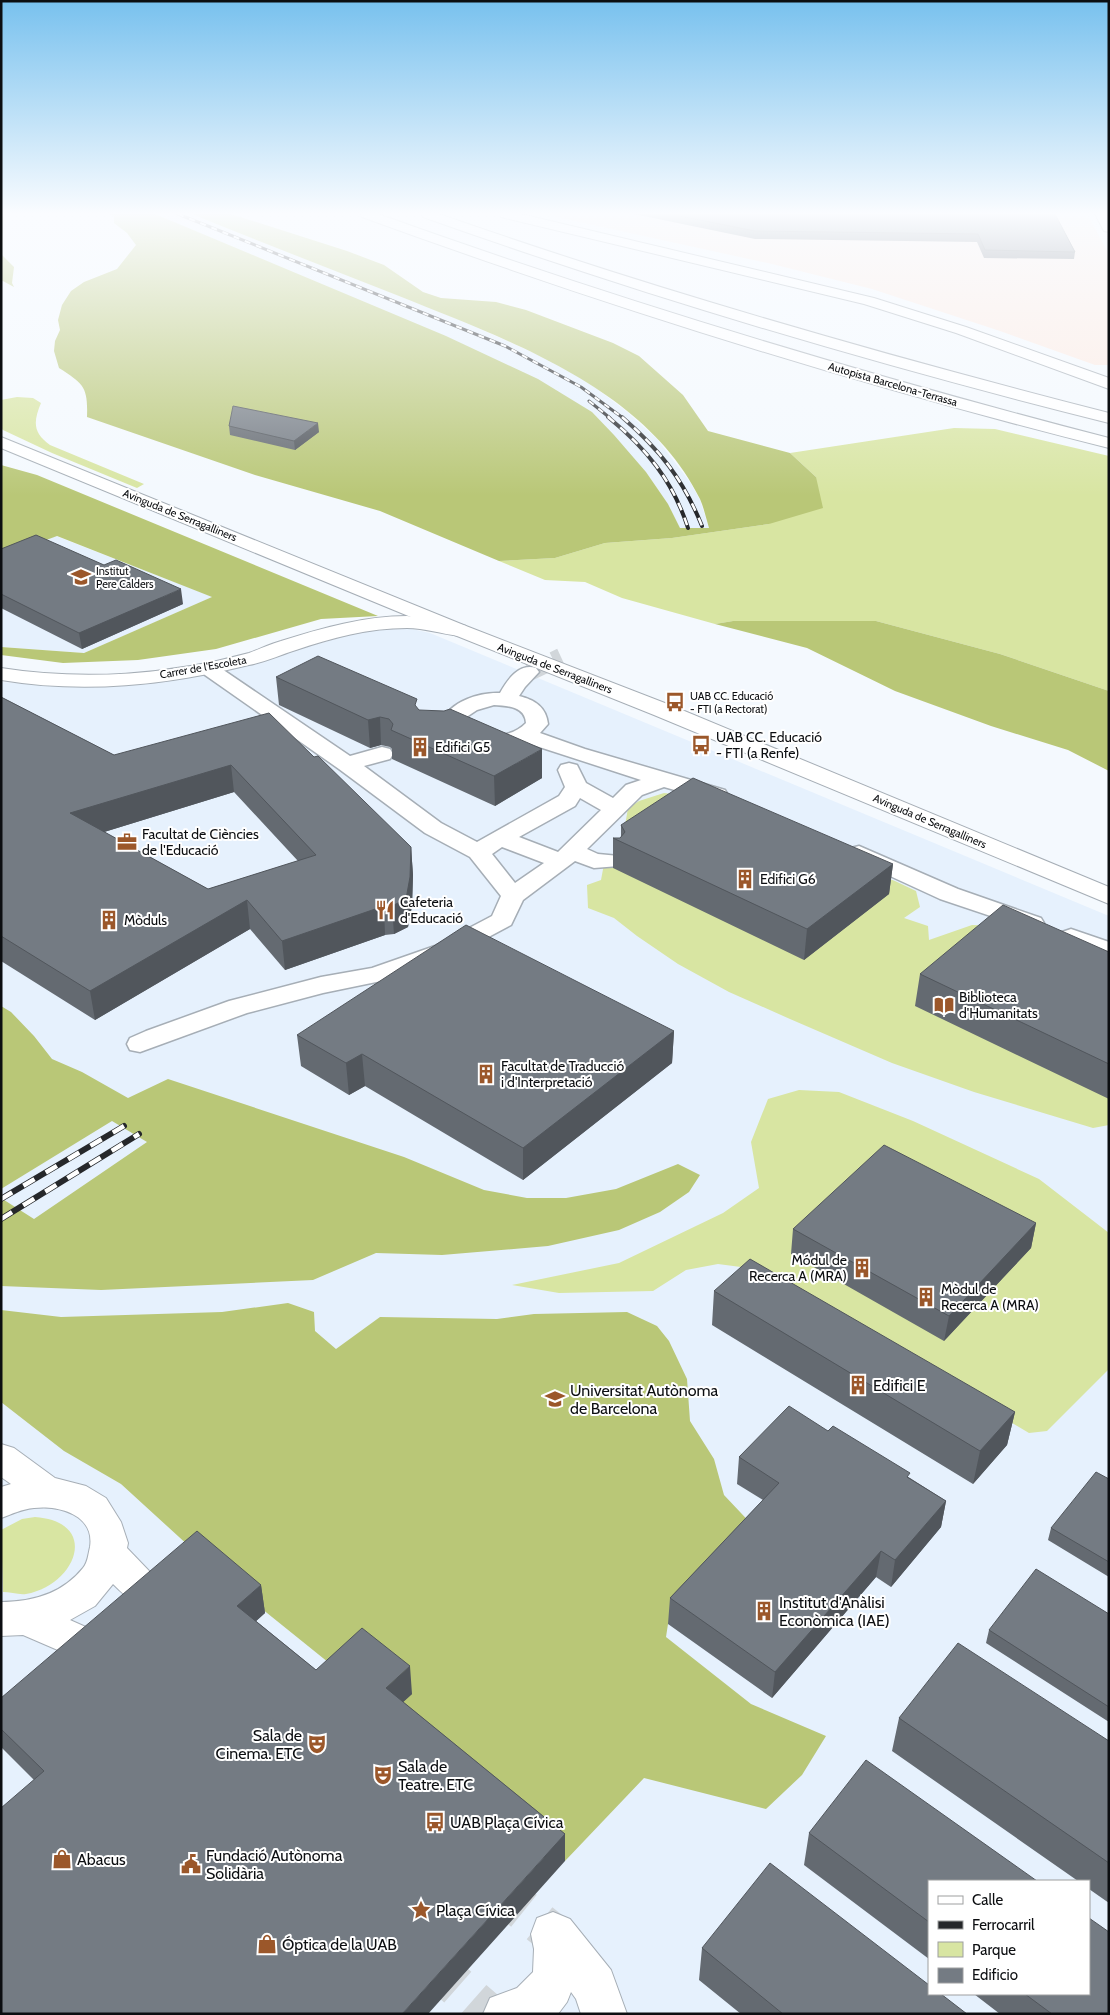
<svg xmlns="http://www.w3.org/2000/svg" width="1110" height="2015" viewBox="0 0 1110 2015" font-family="Cabin,sans-serif">
	<style>
		.commercial { fill: #fdeae1 }
		.built { fill: #e6f1fd; fill-rule: evenodd }
		.green { fill: #d8e5a2 }
		.forest { fill: #b9c777 }
		.lines { fill: none; stroke-linecap: round; stroke-linejoin: round }
		.pedestrian-tunnel { stroke: #d1d6da; stroke-width: 18; stroke-dasharray: 18 9; stroke-linecap: butt }
		.minor-tunnel { stroke: #d1d6da; stroke-width: 41; stroke-dasharray: 41 20; stroke-linecap: butt }
		.pedestrian-casing { stroke: #a6aeb6; stroke-width: 3 }
		.minor-casing { stroke: #a6aeb6; stroke-width: 2 }
		.tertiary-casing { stroke: #a6aeb6; stroke-width: 2 }
		.motorway-casing { stroke: #a6aeb6; stroke-width: 2 }
		.pedestrian { fill: #fff; fill-rule: evenodd }
		.minor { fill: #fff; fill-rule: evenodd }
		.tertiary { fill: #fff; fill-rule: evenodd }
		.motorway { fill: #fff; fill-rule: evenodd }
		.rail-far2-casing { stroke: #26282b; stroke-width: 3 }
		.rail-far1-casing { stroke: #26282b; stroke-width: 4 }
		.rail-casing { stroke: #26282b; stroke-width: 6 }
		.rail-far2 { stroke: #fff; stroke-width: 2; stroke-dasharray: 6; stroke-linecap: butt }
		.rail-far1 { stroke: #fff; stroke-width: 2.5; stroke-dasharray: 8; stroke-linecap: butt }
		.rail { stroke: #fff; stroke-width: 4.5; stroke-dasharray: 13; stroke-linecap: butt }
		.wall { fill: #646a71; fill-rule: evenodd }
		.shaded-wall { fill: #51565c }
		.building { fill: #747b83; stroke: #51565c; fill-rule: evenodd }
		.labels { text-anchor: middle; dominant-baseline: central; stroke-width: 4; stroke-linejoin: round; paint-order: stroke }
		.far-street-label { font-size: 11px; fill: #0c0e11; stroke: #fff }
		.far-poi-label { font-size: 11px; fill: #0c0e11; stroke: #fff; text-anchor: start }
		.poi-label { font-size: 14px; fill: #0c0e11; stroke: #fff; text-anchor: start }
		.near-poi-label { font-size: 16px; fill: #0c0e11; stroke: #fff; text-anchor: start }
	</style>
	<rect width="100%" height="100%" fill="#f4f9fe"/>
	<path class="commercial" d="M543,214H1087L1109,254V365H1095L1000,331L872,289L772,264Z"/>
	<path class="built" d="M155,214H192L455,318L550,360L589,383L626,411L657,439L690,482L700,500L709,528H680L668,504L646,472L592,412Z
		M56,536L213,597L84,653L1,647V557Z
		M403,627L430,633L1109,916V2014H1V682L72,687L141,684L227,670L366,630ZM929,1881H1089V1994H929Z"/>
	<path class="green" d="M17,397L33,398L41,403C33,422 33,433 50,445L144,484L137,488L52,453L3,430L1,428V400Z
		M954,428L995,429L1109,456V691L1000,654L876,621H733L715,624L622,598L585,582L545,580L499,561L555,558L605,543L672,538L769,524L816,477L790,453Z
		M664,793L699,797L796,843L895,881L916,891L920,907L904,918L928,926L929,940L972,925L1008,926L1109,965V1125L1093,1128L974,1092L892,1063L790,1019L729,992L678,964L637,936L614,918L588,908L587,885L601,880L604,864L620,855L628,808L639,801Z
		M799,1090L839,1092L913,1121L1039,1179L1109,1233V1369L1047,1431L1029,1433L756,1269L718,1264L686,1270L653,1291L559,1293L512,1285L619,1263L723,1213L759,1188L751,1142L768,1099Z
		M35,1517C101,1522 76,1585 26,1594C19,1595 10,1592 3,1592L1,1530L22,1519Z"/>
	<path class="forest" d="M1,214H4L1,254L14,267L12,283L14,287L1,280Z
		M108,214H155L446,336L538,379L592,412L614,435L646,472L668,504L680,528H709C706,518 704,508 700,499C646,388 506,339 399,296C330,269 261,242 192,214H231L347,251L384,265L423,292L441,298L496,302L526,310L613,343L639,356L683,395L708,431L790,453L816,477L823,508L769,524L672,538L605,543L555,558L499,561L380,511L255,475L87,417C88,387 84,384 59,368L54,351L55,341L60,330L58,320L62,305L71,291L84,282L117,269L136,245L127,233L114,223V216Z
		M1,465L37,475L378,616L321,619L216,649L138,660L63,663L1,655V647L84,653L212,597L57,536L1,557Z
		M733,621H876L1000,654L1109,691V771L1068,750L991,726L895,691L807,648L715,624Z
		M1,1006L11,1012L34,1036L52,1059L82,1072L128,1098L168,1079L404,1157L484,1190L527,1198H566L616,1189L678,1164L700,1175L689,1192L660,1212L619,1230L548,1246L442,1255L376,1253L313,1280L101,1290L1,1286V1198L34,1219L147,1142L112,1121L1,1189Z
		M288,1303L314,1312L315,1331L336,1349L380,1317L497,1319L534,1314L627,1312L657,1326L669,1341L687,1379L690,1421L714,1459L724,1495L757,1530L668,1624L666,1637L751,1704L826,1736L802,1775L766,1809L644,1778L565,1861L344,1675L225,1579L121,1484L64,1451L1,1402V1310L61,1317L222,1312Z"/>
	<g class="lines">
		<path class="pedestrian-tunnel" d="M529,672L561,657"/>
		<path class="minor-tunnel" d="M492,1885L553,1934
			M427,1960L485,2011"/>
		<defs>
			<path id="pedestrian" d="M212,665L219,667L350,756L382,747L390,749L393,754L390,759L364,766L441,823L477,842L559,796L565,787L558,770L561,765L569,763L577,765L586,783L613,798L626,785L641,780L524,742L492,748L465,742L448,732L442,721C451,701 480,692 500,693C508,679 519,663 536,668L539,672L525,687L519,696C535,700 546,707 548,724L540,733L585,749L725,790L728,795L725,800L717,802L664,787L642,795L587,849L598,854L619,856L623,861L619,866L594,868L575,861L523,900L511,925L453,956L386,980L323,993L247,1013L140,1052L130,1050L127,1044L130,1038L146,1031L229,1001L321,977L372,968L435,946L492,916L501,896L470,857L425,833L339,769L205,675L202,671L205,667ZM494,705C507,706 525,706 526,723C509,740 483,738 465,724V718L477,710ZM580,798L601,810L558,852L519,837L575,806ZM502,847L544,863L515,883L492,854Z
				M859,846L958,889L1041,918L1044,923L1041,928L1032,930L940,899L851,858L847,853L851,848Z
				M1071,929L1109,942V959L1062,942L1058,937L1062,932Z"/>
			<path id="minor" d="M407,616L459,624L466,626L469,630L466,634L459,636C442,634 424,628 407,628C368,628 332,638 296,650C280,655 265,662 249,665C167,685 85,694 1,680V668C83,681 169,675 249,653C260,649 270,644 281,641C322,628 364,616 407,616Z
				M1,1444L14,1448L55,1478L86,1486L106,1498L121,1522L128,1543L127,1548L152,1574L158,1585L152,1596C133,1604 128,1599 113,1584L95,1606L70,1620L88,1628L94,1640L88,1652L74,1657L23,1635L1,1636V1602C32,1602 62,1594 83,1568C88,1562 88,1555 90,1547C95,1515 59,1505 34,1508C22,1509 12,1514 1,1518V1487L11,1484L1,1477Z
				M553,1912L570,1919L611,1970L627,2014H581L576,1999L571,1992L567,2002L558,2014H483L490,1998L517,1988L533,1972L534,1949L531,1934L537,1918Z"/>
			<path id="tertiary" d="M1095,214H1107L1109,232L1104,231Z
				M1,437L466,626L670,705L1109,887V904L654,715L452,634L1,448Z"/>
			<path id="motorway" d="M361,214H378C618,300 862,374 1109,438V448C856,385 607,306 362,217Z
				M422,214H439C659,291 883,355 1109,413V423C877,365 648,297 423,217Z
				M500,214H521L874,298L966,327L1109,378V389L956,333L864,304L501,217Z"/>
		</defs>
		<use href="#pedestrian" class="pedestrian-casing"/>
		<use href="#minor" class="minor-casing"/>
		<use href="#tertiary" class="tertiary-casing"/>
		<use href="#motorway" class="motorway-casing"/>
		<use href="#pedestrian" class="pedestrian"/>
		<use href="#minor" class="minor"/>
		<use href="#tertiary" class="tertiary"/>
		<use href="#motorway" class="motorway"/>
		<defs>
			<path id="rail-far2" d="M178,214L505,346L581,387L623,418
				M589,401L610,418"/>
			<path id="rail-far1" d="M608,417C646,448 673,481 688,528
				M622,417C660,450 683,479 702,526"/>
			<path id="rail" d="M1,1199L124,1126
				M1,1219L139,1134"/>
		</defs>
		<use href="#rail-far2" class="rail-far2-casing"/>
		<use href="#rail-far1" class="rail-far1-casing"/>
		<use href="#rail" class="rail-casing"/>
		<use href="#rail-far2" class="rail-far2"/>
		<use href="#rail-far1" class="rail-far1"/>
		<use href="#rail" class="rail"/>
	</g>
	<path class="wall" d="M634,214H1055L1075,252L1074,259L984,258L977,242L755,239Z
		M229,426L319,432L295,450L230,435Z
		M1,549L183,604L82,649L1,608Z
		M276,677L417,708L419,710L542,778L495,806L392,759V749L390,747L381,745L370,748L279,705Z
		M1,697L114,755L314,757L411,847L413,875L412,906L408,927L394,934L385,935L285,970L250,929L95,1020L1,961ZM234,792L298,861L208,889L104,832Z
		M621,825L893,864L889,894L804,960L613,868V838H620L621,837Z
		M1109,952V1099L915,1006L920,974Z
		M674,1031L672,1063L523,1180L365,1086L349,1095L301,1066L297,1035Z
		M1036,1223L1031,1248L944,1341L791,1254L793,1229Z
		M714,1291L1015,1412L1007,1445L973,1484L712,1325Z
		M828,1431L910,1478L946,1501L941,1527L891,1587L876,1577L772,1698L668,1624L670,1598L763,1500L737,1484L739,1457Z
		M1109,1479V1577L1048,1540L1051,1528Z
		M261,1585L265,1613L256,1621L316,1670L412,1694L403,1702L565,1834V1861L34,1780L1,1747V1698Z
		M1109,1614V1722L986,1643L989,1630Z
		M899,1718L1109,1741V1903L1089,1889V1881H1078L892,1751Z
		M809,1833L929,1881V1959L804,1865Z
		M702,1948L967,2014H741L699,1980Z
		M974,1994H1089L1109,2014H1000Z"/>
	<path class="shaded-wall" d="M318,423L319,432L295,450L294,441Z
		M181,589L183,604L82,649L79,633Z
		M380,717L381,745L370,748L368,720Z
		M542,749V778L495,806L494,776Z
		M231,765L234,792L75,841L70,813Z
		M411,847L413,875L412,906L408,927L394,934L392,906Z
		M893,864L889,894L804,960L807,929Z
		M247,900L250,929L95,1020L90,991Z
		M384,906L385,935L285,970L282,941Z
		M674,1031L672,1063L523,1180V1148Z
		M362,1054L365,1086L349,1095L346,1063Z
		M1036,1223L1031,1248L944,1341L949,1316Z
		M1015,1412L1007,1445L973,1484L980,1451Z
		M946,1501L941,1527L891,1587L895,1560Z
		M881,1551L876,1577L772,1698L775,1672Z
		M261,1585L265,1613L242,1634L237,1606Z
		M410,1666L412,1694L389,1715L386,1688Z
		M565,1834V1861L428,2014H402Z"/>
	<path class="building" d="M670,214H1055L1075,252L985,250L978,234L755,231Z
		M233,406L318,423L294,441L229,426Z
		M36,535L104,565L116,560L181,589L79,633L1,594V549Z
		M318,656L417,699L415,705L419,710L444,711L450,709L542,749L494,776L391,730L393,724L389,719L380,717L368,720L276,677Z
		M1,697L114,755L269,713L314,757L318,756L411,847L410,877L406,899L392,906H384L282,941L247,900L90,991L1,936ZM231,765L316,855L208,889L70,813Z
		M693,778L893,864L807,929L613,838H620L625,832L621,825Z
		M1003,905L1109,952V1064L920,974Z
		M466,925L674,1031L523,1148L362,1054L346,1063L297,1035Z
		M884,1145L1036,1223L949,1316L793,1229Z
		M750,1259L1015,1412L980,1451L714,1291Z
		M789,1406L828,1431L833,1426L910,1473L907,1477L946,1501L895,1560L881,1551L775,1672L670,1598L779,1483L739,1457Z
		M1096,1472L1109,1479V1562L1051,1528Z
		M197,1531L261,1585L237,1606L316,1670L362,1628L410,1666L386,1688L565,1834L402,2014H1V1808L44,1771L1,1729V1698Z
		M1036,1569L1109,1614V1707L989,1630Z
		M958,1643L1109,1741V1863L899,1718Z
		M866,1760L1037,1881H929V1922L809,1833Z
		M770,1863L929,1985V1994H941L967,2014H783L702,1948Z
		M1089,1918L1109,1932V2014H1052L1025,1994H1089Z"/>
	<linearGradient id="sky" x2="0" y2="1"><stop stop-color="#78c1ee"/><stop offset="0.43" stop-color="#fafcff"/><stop offset="1" stop-color="#fafcff" stop-opacity="0"/></linearGradient>
	<rect width="1110" height="496" fill="url(#sky)"/>
	<defs>
		<symbol id="school-bare" viewBox="-9 -9 18 18"><path d="M0-5L7-2L0 1L-7-2ZM-4 1L0 2.5L4 1V4Q0 6-4 4Z" fill="#9b572a" stroke="#fff" stroke-width="2.5" paint-order="stroke"/></symbol>
		<symbol id="bus-bare" viewBox="-9 -9 18 18"><path d="M-5-6H5V4H4V6H2V4H-2V6H-4V4H-5ZM-3.5-4V0h7V-4ZM-3.5 1.2v1.5H-2V1.2ZM2 1.2v1.5H3.5V1.2Z" fill="#9b572a" stroke="#fff" stroke-width="2.5" paint-order="stroke"/></symbol>
		<symbol id="building-bare" viewBox="-9 -9 18 18"><path d="M-4-6H4V6H1V3H-1V6H-4ZM-2.5-4.3h1.7v1.8h-1.7ZM.8-4.3h1.7v1.8H.8ZM-2.5-1h1.7V.8h-1.7ZM.8-1h1.7V.8H.8Z" fill="#9b572a" stroke="#fff" stroke-width="2.5" paint-order="stroke"/></symbol>
		<symbol id="office-bare" viewBox="-9 -9 18 18"><path d="M-6-3h4V-5.5h4V-3h4V5H-6ZM-1-4.5V-3h2v-1.5ZM-6 0V1H6V0Z" fill="#9b572a" stroke="#fff" stroke-width="2.5" paint-order="stroke"/></symbol>
		<symbol id="restaurant-bare" viewBox="-9 -9 18 18"><path d="M-5-6h1v4h1v-4h1v4h1v-4h1v5L-1.5 .5V6h-2V.5L-5-1ZM5-6V6H3V1.5H1.5Q1.5-4 5-6Z" fill="#9b572a" stroke="#fff" stroke-width="2.5" paint-order="stroke"/></symbol>
		<symbol id="library-bare" viewBox="-9 -9 18 18"><path d="M-6-4Q-3-5.5-.7-3.5V5Q-3 3-6 4ZM6-4Q3-5.5 .7-3.5V5Q3 3 6 4Z" fill="#9b572a" stroke="#fff" stroke-width="2.5" paint-order="stroke"/></symbol>
		<symbol id="university-bare" viewBox="-9 -9 18 18"><path d="M0-5L7-2L0 1L-7-2ZM-4 1L0 2.5L4 1V4Q0 6-4 4Z" fill="#9b572a" stroke="#fff" stroke-width="2.5" paint-order="stroke"/></symbol>
		<symbol id="theatre-bare" viewBox="-9 -9 18 18"><path d="M-5-5.5Q0-4 5-5.5V0Q5 5 0 6Q-5 5-5 0ZM-3.3-2.5H-1v1.5H-3.3ZM1-2.5H3.3v1.5H1ZM-2.8 1Q0 5.5 2.8 1Z" fill="#9b572a" stroke="#fff" stroke-width="2.5" paint-order="stroke"/></symbol>
		<symbol id="shop-bare" viewBox="-9 -9 18 18"><path d="M-5-2.5h2.3a2.7 3.5 0 0 1 5.4 0H5L5.5 6h-11ZM-1.5-2.5h3a1.5 2.3 0 0 0-3 0Z" fill="#9b572a" stroke="#fff" stroke-width="2.5" paint-order="stroke"/></symbol>
		<symbol id="civic-bare" viewBox="-9 -9 18 18"><path d="M-.6-6.5H3V-4.5H.6V-3L4-1V1h2V6H-6V1h2V-1L-.6-3ZM-1.2 2.5V6h2.4V2.5Z" fill="#9b572a" stroke="#fff" stroke-width="2.5" paint-order="stroke"/></symbol>
		<symbol id="sight-bare" viewBox="-9 -9 18 18"><path d="M0-6L1.8-2.2L6-1.7L2.9 1.2L3.7 5.4L0 3.3L-3.7 5.4L-2.9 1.2L-6-1.7L-1.8-2.2Z" fill="#9b572a" stroke="#fff" stroke-width="2.5" paint-order="stroke"/></symbol>
	</defs>
	<g fill-rule="evenodd">
		<use href="#school-bare" x="67" y="563" width="28" height="28"/>
		<use href="#bus-bare" x="661" y="688" width="28" height="28"/>
		<use href="#bus-bare" x="687" y="731" width="28" height="28"/>
		<use href="#building-bare" x="406" y="733" width="28" height="28"/>
		<use href="#office-bare" x="113" y="828" width="28" height="28"/>
		<use href="#building-bare" x="731" y="865" width="28" height="28"/>
		<use href="#restaurant-bare" x="371" y="896" width="28" height="28"/>
		<use href="#building-bare" x="95" y="906" width="28" height="28"/>
		<use href="#library-bare" x="930" y="991" width="28" height="28"/>
		<use href="#building-bare" x="472" y="1060" width="28" height="28"/>
		<use href="#building-bare" x="848" y="1254" width="28" height="28"/>
		<use href="#building-bare" x="912" y="1283" width="28" height="28"/>
		<use href="#building-bare" x="844" y="1371" width="28" height="28"/>
		<use href="#university-bare" x="541" y="1385" width="28" height="28"/>
		<use href="#building-bare" x="750" y="1597" width="28" height="28"/>
		<use href="#theatre-bare" x="303" y="1730" width="28" height="28"/>
		<use href="#theatre-bare" x="369" y="1761" width="28" height="28"/>
		<use href="#bus-bare" x="421" y="1808" width="28" height="28"/>
		<use href="#shop-bare" x="48" y="1845" width="28" height="28"/>
		<use href="#civic-bare" x="177" y="1850" width="28" height="28"/>
		<use href="#sight-bare" x="407" y="1896" width="28" height="28"/>
		<use href="#shop-bare" x="253" y="1930" width="28" height="28"/>
	</g>
	<g class="labels">
		<g class="far-street-label">
			<text transform="translate(893 384) rotate(16)">Autopista Barcelona-Terrassa</text>
			<text transform="translate(180 515) rotate(22)">Avinguda de Serragalliners</text>
			<text transform="translate(203 667) rotate(-10)">Carrer de l'Escoleta</text>
			<text transform="translate(555 668) rotate(21)">Avinguda de Serragalliners</text>
			<text transform="translate(930 821) rotate(23)">Avinguda de Serragalliners</text>
		</g>
		<g class="far-poi-label">
			<text x="96" y="571">Institut<tspan x="96" dy="13">Pere Calders</tspan></text>
			<text x="690" y="696">UAB CC. Educació<tspan x="690" dy="13">- FTI (a Rectorat)</tspan></text>
		</g>
		<g class="poi-label">
			<text x="716" y="737">UAB CC. Educació<tspan x="716" dy="16">- FTI (a Renfe)</tspan></text>
			<text x="435" y="747">Edifici G5</text>
			<text x="142" y="834">Facultat de Ciències<tspan x="142" dy="16">de l'Educació</tspan></text>
			<text x="760" y="879">Edifici G6</text>
			<text x="400" y="902">Cafeteria<tspan x="400" dy="16">d'Educació</tspan></text>
			<text x="124" y="920">Mòduls</text>
			<text x="959" y="997">Biblioteca<tspan x="959" dy="16">d'Humanitats</tspan></text>
			<text x="501" y="1066">Facultat de Traducció<tspan x="501" dy="16">i d'Interpretació</tspan></text>
			<text x="847" y="1260" text-anchor="end">Módul de<tspan x="847" dy="16">Recerca A (MRA)</tspan></text>
			<text x="941" y="1289">Mòdul de<tspan x="941" dy="16">Recerca A (MRA)</tspan></text>
		</g>
		<g class="near-poi-label">
			<text x="873" y="1385">Edifici E</text>
			<text x="570" y="1390">Universitat Autònoma<tspan x="570" dy="18">de Barcelona</tspan></text>
			<text x="779" y="1602">Institut d'Anàlisi<tspan x="779" dy="18">Econòmica (IAE)</tspan></text>
			<text x="302" y="1735" text-anchor="end">Sala de<tspan x="302" dy="18">Cinema. ETC</tspan></text>
			<text x="398" y="1766">Sala de<tspan x="398" dy="18">Teatre. ETC</tspan></text>
			<text x="450" y="1822">UAB Plaça Cívica</text>
			<text x="206" y="1855">Fundació Autònoma<tspan x="206" dy="18">Solidària</tspan></text>
			<text x="77" y="1859">Abacus</text>
			<text x="436" y="1910">Plaça Cívica</text>
			<text x="282" y="1944">Óptica de la UAB</text>
		</g>
	</g>
	<rect width="1110" height="2015" fill="none" stroke="#0c0e11" stroke-width="5"/>
	<rect x="928" y="1880" width="162" height="115" fill="#ffffff" stroke="#9e9fa0"/>
	<rect x="938" y="1896" width="25" height="8" fill="#ffffff" stroke="#9e9fa0"/>
	<text x="972" y="1905" font-size="15" fill="#0c0e11">Calle</text>
	<rect x="938" y="1921" width="25" height="8" fill="#26282b" stroke="#9e9fa0"/>
	<text x="972" y="1930" font-size="15" fill="#0c0e11">Ferrocarril</text>
	<rect x="938" y="1942" width="25" height="15" fill="#d8e5a2" stroke="#9e9fa0"/>
	<text x="972" y="1955" font-size="15" fill="#0c0e11">Parque</text>
	<rect x="938" y="1968" width="25" height="15" fill="#747b83" stroke="#9e9fa0"/>
	<text x="972" y="1980" font-size="15" fill="#0c0e11">Edificio</text>
</svg>
